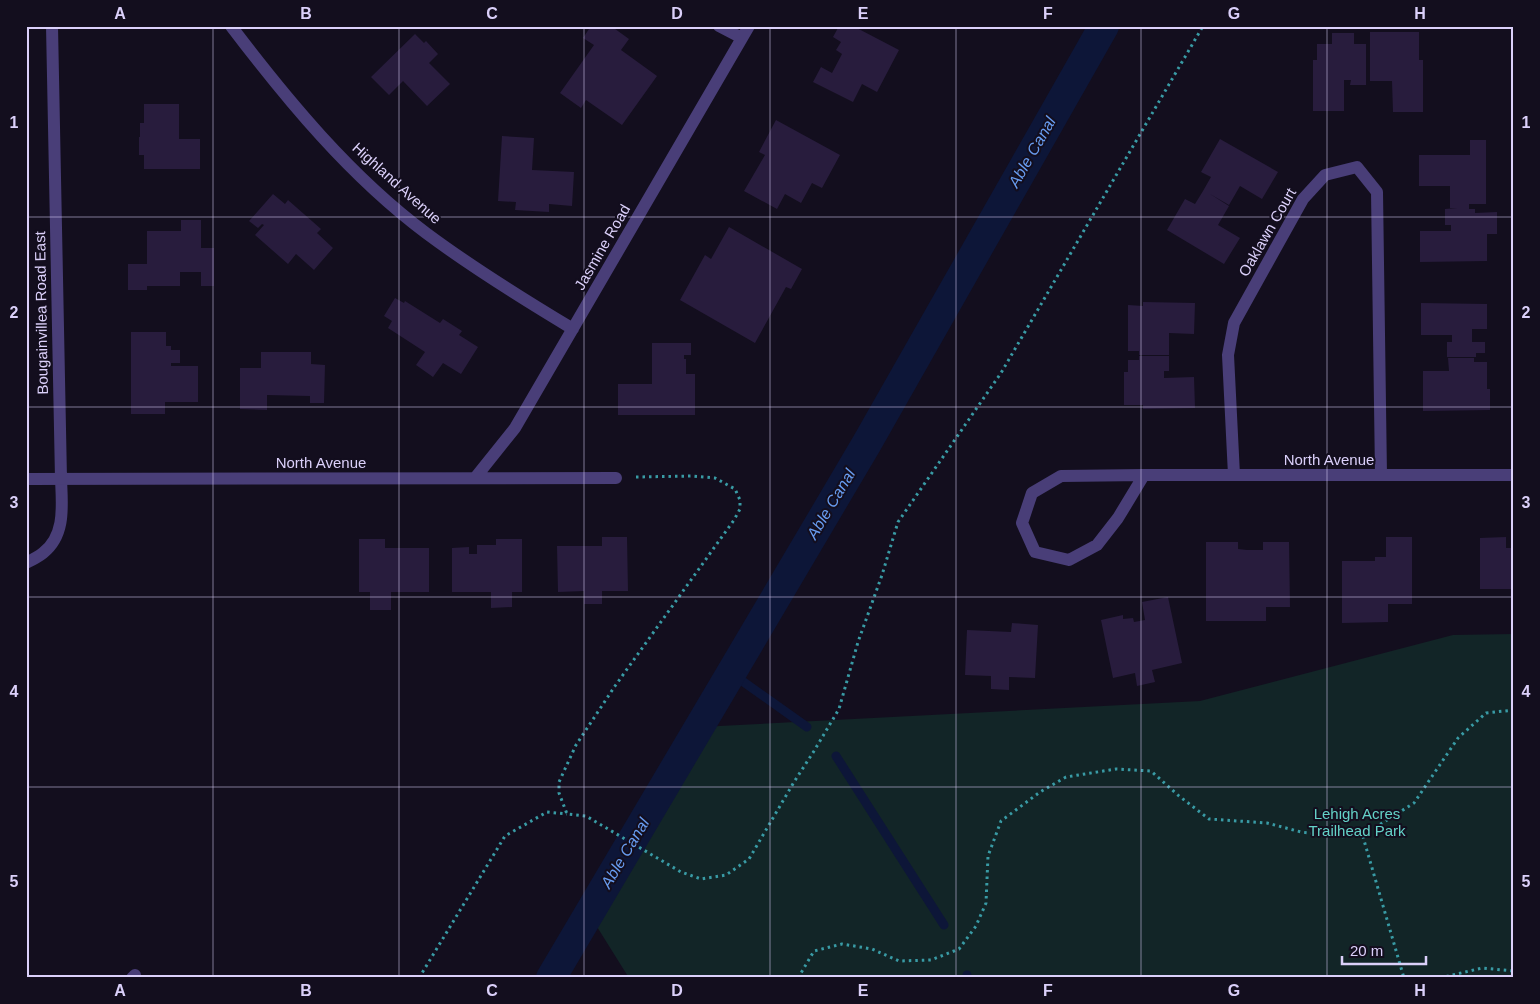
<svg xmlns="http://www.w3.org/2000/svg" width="1540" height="1004" viewBox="0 0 1540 1004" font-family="Helvetica,sans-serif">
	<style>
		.green { fill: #122527 }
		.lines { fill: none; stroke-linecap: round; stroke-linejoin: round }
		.stream { stroke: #0d1638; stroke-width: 9 }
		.canal { stroke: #0d1638; stroke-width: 30 }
		.building { fill: #281c3d }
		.path { stroke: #399ba5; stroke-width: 3; stroke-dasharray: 2.5 4; stroke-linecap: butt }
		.service { stroke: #493e78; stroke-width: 12 }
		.minor { stroke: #493e78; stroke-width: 12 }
		.grid { fill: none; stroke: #dbd0fa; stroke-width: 1; stroke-opacity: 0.55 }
		.labels { text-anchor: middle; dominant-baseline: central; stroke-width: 4; stroke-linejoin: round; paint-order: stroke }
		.street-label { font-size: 15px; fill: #dbd0fa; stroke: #130e1e }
		.park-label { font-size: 15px; fill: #64d2c8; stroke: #130e1e }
		.water-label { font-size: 16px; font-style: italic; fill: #689cf0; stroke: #130e1e }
		.neatline { fill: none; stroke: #dbd0fa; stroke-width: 2 }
		.grid-label { font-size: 16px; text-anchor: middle; font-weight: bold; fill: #dbd0fa }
	</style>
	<rect width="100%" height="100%" fill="#130e1e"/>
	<path class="green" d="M1514,634V978H629L589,914L700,727L1200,701L1453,635Z"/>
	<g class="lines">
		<path class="stream" d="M731,673L807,727
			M836,756L944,925
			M967,975V978"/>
		<path class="canal" d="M551,978L867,443L1104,26"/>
	</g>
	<path class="building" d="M591,26H611L629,39L621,50L657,76L622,125L586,100L581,108L560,93L594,45L583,38Z
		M839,26H853L899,50L877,92L862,84L853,102L813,82L821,67L832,73L842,54L836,50L841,42L833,37Z
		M1370,32H1419V60H1423V112H1393L1392,81H1370Z
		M1332,33H1354V44H1366V85H1350L1351,80H1344V111H1313V60H1317V44H1332Z
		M415,34L424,43L426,41L438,54L429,63L450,84L427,106L403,81L389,95L371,77Z
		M144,104H179V139H200V169H144V155H139V137H140V123H144Z
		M776,120L840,155L822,188L812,183L801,203L785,194L777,209L744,191L765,155L759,152Z
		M502,136L534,138L532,170L574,172L572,206L549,204V212L515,210L516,202L498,201Z
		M1220,139L1278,172L1262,199L1240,186L1229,205L1210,194L1229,206L1218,225L1240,238L1224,264L1167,230L1185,199L1195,204L1203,191L1211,177L1201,172Z
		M1470,140H1486V204H1469V209H1475V213L1497,212V234H1487V261L1420,262V231H1451V225H1445V209L1457,208H1450V186H1419V155H1470Z
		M273,194L285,204L288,200L321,229L317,233L333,248L314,270L296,254L288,264L255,235L264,225L262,224L258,228L249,221Z
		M181,220H201V248H214V286H201V272H180V286H147V290H128V264H147V231H181Z
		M729,227L802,269L791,289L786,287L755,343L680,300L705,255L711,259Z
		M395,298L404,303L405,301L440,323L443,319L462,331L459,335L478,347L461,374L443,363L433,377L416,365L425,352L388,328L392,321L384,316Z
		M1143,302L1195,303L1194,334L1169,333V355H1139V351H1128V305L1143,306Z
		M1421,303L1487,304V329H1472V342H1485V353H1476V357H1447V342H1452V335H1421Z
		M131,332H166V346H171V350H180V363H171V366H198V402H165V414H131Z
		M652,343H691V355H684V359H686V374H695V415H618V384H652Z
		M261,352H311V364L325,365L324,403H310V396L267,395V410L240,409V368H261Z
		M1139,356H1169V371H1164V378L1194,377L1195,408L1143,409V405H1124V372H1128V360H1139Z
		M1448,358H1474V362H1487V389H1490V410L1423,411V371H1449Z
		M602,537H627L628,591H602V604H584V591L558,592L557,546H602Z
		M1386,537H1412V604H1388V622L1342,623V561H1375V557H1386Z
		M1506,537V548H1514V589H1480V538Z
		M359,539H385V548H429V592H391V610H370V592H359Z
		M496,539H522V592H512V607L491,608V592H452V548L469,547V554H477V545H496Z
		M1206,542H1238V549L1247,550H1263V542H1289L1290,607H1266V621H1206Z
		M1168,597L1182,663L1152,670L1155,682L1137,686L1135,673L1113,678L1101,620L1123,615V619L1133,618L1134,622L1145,620L1142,602Z
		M1012,623L1038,625L1035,678L1009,677V690L991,689V676L965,675L967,630L1011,632Z"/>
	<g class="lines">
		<path class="path" d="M636,477L692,476L715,478L735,489L740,500V509L734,520L615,686L576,745L559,782V793L567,814L586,816L681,872L701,879L726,875L749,859L794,782L814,751L839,709L858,642L882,575L898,522L1001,373L1203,26
			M1361,830L1404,978
			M419,978L505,836L547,812L567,814
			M798,978L814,951L842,944L872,949L899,961L931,960L959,949L976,926L986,903L988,856L1001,821L1040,792L1066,777L1116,769L1151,771L1179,796L1209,819L1267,823L1301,832L1335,836L1376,827L1414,803L1458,738L1486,713L1514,710
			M1440,978L1482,968L1514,971"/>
		<path class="service" d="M26,563C32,560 38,557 43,553C66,535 62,505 61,479
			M132,978L135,975"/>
		<path class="minor" d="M52,26L61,479
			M231,26C288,101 350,176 426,233C473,268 523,299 573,329
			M719,26L742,38
			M1144,475H1514
			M1144,475L1118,518L1097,545L1069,560L1035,552L1022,523L1032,493L1061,476Z
			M1234,475L1228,355L1234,323L1303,199L1325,175L1357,167L1377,192L1381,475
			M475,478L515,428L749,26
			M26,479L616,478"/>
	</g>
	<path class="grid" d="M213,26V978M399,26V978M584,26V978M770,26V978M956,26V978M1141,26V978M1327,26V978M26,217H1514M26,407H1514M26,597H1514M26,787H1514"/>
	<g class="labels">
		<g class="street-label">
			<text transform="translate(397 183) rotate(42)">Highland Avenue</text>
			<text transform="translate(1267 232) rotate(-60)">Oaklawn Court</text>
			<text transform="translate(602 247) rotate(-60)">Jasmine Road</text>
			<text transform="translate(41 313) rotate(-91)">Bougainvillea Road East</text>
			<text x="1329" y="459">North Avenue</text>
			<text x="321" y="462">North Avenue</text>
		</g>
		<g class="park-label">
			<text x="1357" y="813">Lehigh Acres<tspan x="1357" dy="17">Trailhead Park</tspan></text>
		</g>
		<g class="water-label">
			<text transform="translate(1032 152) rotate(-60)">Able Canal</text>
			<text transform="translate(831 504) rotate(-59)">Able Canal</text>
			<text transform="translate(625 853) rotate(-59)">Able Canal</text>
		</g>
	</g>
	<rect width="1540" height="1004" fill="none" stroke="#130e1e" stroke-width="55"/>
	<path d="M1342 956v8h84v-8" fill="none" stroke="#dbd0fa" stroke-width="2.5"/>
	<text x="1350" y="956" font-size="15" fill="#dbd0fa" stroke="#130e1e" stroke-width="4" paint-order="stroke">20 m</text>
	<rect x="28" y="28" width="1484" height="948" class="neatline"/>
	<g class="grid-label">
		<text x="120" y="19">A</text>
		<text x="306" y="19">B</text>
		<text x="492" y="19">C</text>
		<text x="677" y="19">D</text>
		<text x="863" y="19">E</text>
		<text x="1048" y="19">F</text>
		<text x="1234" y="19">G</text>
		<text x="1420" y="19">H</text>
		<text x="14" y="128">1</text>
		<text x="1526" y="128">1</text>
		<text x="14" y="318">2</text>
		<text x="1526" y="318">2</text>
		<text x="14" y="508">3</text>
		<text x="1526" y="508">3</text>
		<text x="14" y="697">4</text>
		<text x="1526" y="697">4</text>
		<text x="14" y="887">5</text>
		<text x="1526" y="887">5</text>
		<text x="120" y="996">A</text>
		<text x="306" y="996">B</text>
		<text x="492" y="996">C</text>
		<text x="677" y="996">D</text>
		<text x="863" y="996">E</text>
		<text x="1048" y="996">F</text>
		<text x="1234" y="996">G</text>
		<text x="1420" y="996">H</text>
	</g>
</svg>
